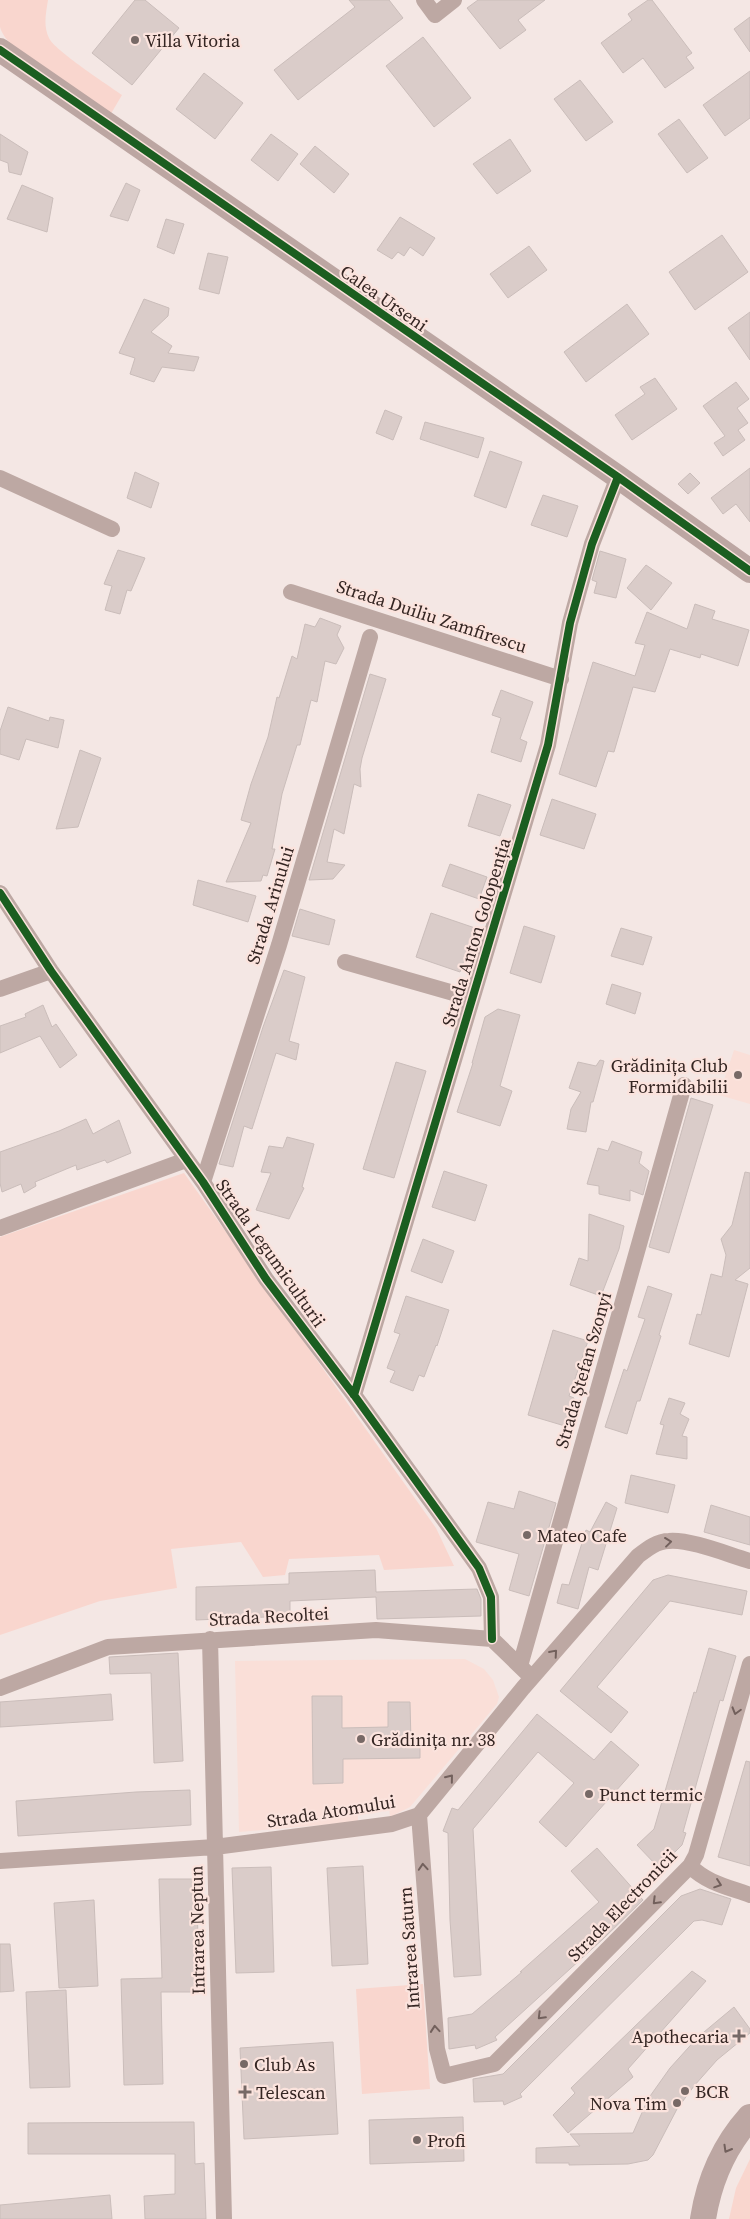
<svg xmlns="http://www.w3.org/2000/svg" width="750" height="2219" viewBox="0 0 750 2219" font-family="'Source Serif 4',serif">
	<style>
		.built { fill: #fadfd8 }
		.green { fill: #f9d6ce }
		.building { fill: #daccc9; stroke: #cabdba }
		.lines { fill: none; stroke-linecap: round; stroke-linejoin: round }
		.street { stroke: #bda8a3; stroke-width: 16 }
		.secondary { stroke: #bca6a2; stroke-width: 24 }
		.primary { stroke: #bda7a3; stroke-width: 26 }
		.cycleway-casing { stroke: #fbe3dd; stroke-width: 11 }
		.cycleway { stroke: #1b5e20; stroke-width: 8 }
		.oneway { stroke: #72605c }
		.poi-dot { fill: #776966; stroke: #fbe3dd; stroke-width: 2 }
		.labels { text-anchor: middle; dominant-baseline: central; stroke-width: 4.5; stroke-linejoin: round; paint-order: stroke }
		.poi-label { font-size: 18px; fill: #342522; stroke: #fbe3dd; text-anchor: start }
		.street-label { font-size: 18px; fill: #342522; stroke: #fbe3dd }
	</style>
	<rect width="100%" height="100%" fill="#f4e7e4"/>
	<path class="built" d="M734,1050L750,1055V1104L719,1095Z
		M465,1659L484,1669L493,1680L499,1697L497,1704L410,1807L390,1817L389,1807L358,1811V1822L239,1832L235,1661Z"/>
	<path class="green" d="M0,0H48C46,13 43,26 49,38C54,50 108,85 122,95L109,117C85,100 6,53 0,27C0,19 0,8 0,0Z
		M184,1173L436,1528L454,1566L384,1570L379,1555L289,1559L285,1575L263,1577L241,1542L171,1549L177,1588L100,1601L0,1635V1237Z
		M423,1984L430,2089L362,2094L356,1989Z
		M750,2159V2219H729L736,2188Z"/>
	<path class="building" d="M135,0H145L179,28L132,85L92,53Z
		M349,0H389L403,18L298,100L274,70L355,7Z
		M478,0H545L518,20L526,30L500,49L467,8Z
		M648,0H652L692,53L686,57L694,68L665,88L643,58L623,73L601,43L632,20L628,14Z
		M750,17V52L734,29Z
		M423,37L471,98L434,127L386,66Z
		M750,71V118L725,136L703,105Z
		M204,73L243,103L215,139L176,109Z
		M580,80L613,122L586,141L554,99Z
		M679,119L708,158L687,173L658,134Z
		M0,134L28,152L21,175L9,172L8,163L0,160Z
		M271,134L298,154L278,181L251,160Z
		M510,139L531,171L497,194L473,164Z
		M315,146L349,174L334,193L300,164Z
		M126,183L140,190L128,221L110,216Z
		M22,185L53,198L47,232L7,219Z
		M400,217L435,238L423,256L410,247L404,256L398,252L392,259L377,250Z
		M166,219L184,224L174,254L157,247Z
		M722,235L748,272L695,310L669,272Z
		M529,246L547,270L508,298L490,274Z
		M208,253L228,257L219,294L199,289Z
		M144,299L169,308L168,316L151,332L172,346L168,353L199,357L194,371L162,367L154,382L130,374L135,358L119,353Z
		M627,304L649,334L586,382L564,352Z
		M750,312V360L728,328Z
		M655,378L677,409L632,440L615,415L645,394L640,387Z
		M736,382L749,399L737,408L748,423L738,430L745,440L723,456L714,443L725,436L703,406Z
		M385,410L402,417L393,440L376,433Z
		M425,422L484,438L478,458L420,439Z
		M490,451L522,462L506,508L474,496Z
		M750,468V522L736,504L723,514L711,498Z
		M135,472L159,483L151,508L127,498Z
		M690,473L700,483L688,494L678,484Z
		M543,495L578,506L567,537L531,525Z
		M118,550L145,558L131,591L127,590L120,614L105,610L112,586L104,584Z
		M600,551L626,559L616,598L594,593L597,582L592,580Z
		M646,565L672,583L651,610L627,588Z
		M695,604L715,611L712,619L749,630L738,666L701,654L700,658L670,649L655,692L633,687L614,752L608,751L596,787L559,774L593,662L635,676L645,645L635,643L647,612L687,629Z
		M320,618L341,626L337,635L344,648L336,664L325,661L317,702L311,700L300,745H297L282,794L272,849H275L267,876L263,875L261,881L226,882L251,823L241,820L251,784L268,737L277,697L279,698L292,656L297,659L305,624L315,627Z
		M370,674L386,679L362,758L360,769L361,787L354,784L344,834L334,829L327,862L345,865L333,879L309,880Z
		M501,690L533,702L520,739L527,742L521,762L491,752L501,718L492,715Z
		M8,707L49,721L50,717L64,720L58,748L26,739L19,760L0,754V731Z
		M80,750L101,758L78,827L56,829Z
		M478,794L511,805L500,836L468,826Z
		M552,799L596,814L584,849L540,835Z
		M450,864L487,877L479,899L442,886Z
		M198,880L256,896L248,922L193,905Z
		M300,909L335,920L329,945L292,936Z
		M431,913L475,928L460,972L416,957Z
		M524,926L555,936L541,983L510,973Z
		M621,928L652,937L643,965L611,956Z
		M284,970L305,977L289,1041L299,1044L296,1060L276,1053L252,1129L244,1126L233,1167L219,1164L263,1027Z
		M612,984L641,993L635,1014L606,1004Z
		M43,1005L52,1027L56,1024L77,1055L60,1068L40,1036L0,1053V1026L26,1017L25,1014Z
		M498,1009L520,1015L500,1086L512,1091L500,1126L457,1112L473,1063H472L485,1017Z
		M600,1060L604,1061L593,1102H591L586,1132L567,1129L571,1109L581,1092L569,1088L578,1062L596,1066Z
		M396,1062L426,1071L394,1178L363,1169Z
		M691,1098L713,1105L669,1253L649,1247Z
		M86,1119L93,1134L119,1120L131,1153L107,1163L105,1160L77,1170L76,1165L35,1182L36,1186L24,1193L21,1184L2,1192L0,1183V1152L59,1131Z
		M287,1137L314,1144L302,1187L304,1188L289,1219L256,1210L271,1173L261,1172L269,1146L283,1148Z
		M612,1141L642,1152L639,1163L649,1171L643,1195L630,1190V1201L599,1194V1186L587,1184L598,1148L608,1151Z
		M444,1171L487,1185L475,1221L432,1207Z
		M745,1172L750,1173V1268L735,1280L748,1284L729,1357L689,1344L697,1314L701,1315L711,1274L722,1277L726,1255L721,1239L732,1225Z
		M589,1214L624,1226L619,1249L601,1296L570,1285L579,1258L588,1261Z
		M423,1239L454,1251L442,1283L411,1271Z
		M648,1286L672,1294L659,1335L661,1336L640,1401H637L627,1434L605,1427L624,1369L627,1371L645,1319L638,1317Z
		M406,1296L449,1310L437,1346L436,1345L424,1377L419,1375L413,1391L390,1382L395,1371L387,1368L400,1334L394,1332Z
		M553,1330L588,1341L569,1396L574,1398L565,1426L528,1415Z
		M669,1398L685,1403L680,1414L689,1419L682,1436L687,1437V1459L656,1454L664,1425L660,1424Z
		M631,1475L675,1485L668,1513L625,1503Z
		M519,1491L556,1503L529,1596L509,1590L519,1554L476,1542L488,1502L514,1509Z
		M606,1502L617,1508L598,1570L589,1567L578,1609L557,1603L562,1584L569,1585L586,1530L590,1532Z
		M711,1505L750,1517V1545L704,1532Z
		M375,1570L376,1592L477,1589L481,1599V1616L377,1619L376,1597L290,1601V1616L196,1620V1587L289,1584V1573Z
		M668,1575L747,1591L742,1615L670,1601L597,1687L628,1712L611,1733L560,1691L653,1580Z
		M709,1648L736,1656L723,1701L720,1700L700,1771L683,1832L686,1833L682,1845L673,1854L671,1851L657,1866L637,1845L654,1829L694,1692L696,1693Z
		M178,1653L183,1761L154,1763L151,1673L110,1674L109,1657Z
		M111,1694L113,1720L0,1727V1702Z
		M312,1696H342V1728L388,1727V1702H410L411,1742L420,1741V1758L343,1759V1783L313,1784Z
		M537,1714L594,1760L611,1741L639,1765L566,1847L539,1822L574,1783L538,1752L473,1829L481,1975L454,1977L450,1920L448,1833L443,1831L452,1808L458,1810Z
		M746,1761L750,1762V1866L718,1857Z
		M190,1790L191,1825L18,1836L16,1801L136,1792Z
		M597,1848L643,1900L603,1939L495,2037L497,2040L476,2049L475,2045L449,2049L448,2018L472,2014L522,1972H520L599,1902L571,1871Z
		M363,1866L368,1964L332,1966L327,1868Z
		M271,1867L274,1972L236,1973L232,1868Z
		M159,1879H196L200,1992H161L163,2084L124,2085L121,1979L162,1978Z
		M700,1889L731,1899L722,1925L702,1920L694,1921L520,2094L522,2097L504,2105L503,2101L474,2102L473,2079L503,2074L681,1896Z
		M94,1900L98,1986L59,1988L54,1903Z
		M0,1944H10L14,1991L0,1992Z
		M692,1971L706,1981L628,2069L633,2077L568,2133L553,2115L575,2093L571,2088Z
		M66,1990L70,2087L30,2088L26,1992Z
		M734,2007L750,2029V2033L717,2060L694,2086L677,2109L653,2155L648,2160L628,2164L569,2165V2163H536V2148L580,2146L570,2134L633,2133L648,2099L670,2068L698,2037Z
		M333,2042L338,2134L244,2139L240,2048Z
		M463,2117L464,2161L370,2164L369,2120Z
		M194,2122L195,2164L204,2163L206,2219H145L144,2196L175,2194V2154H28V2123Z
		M110,2195L112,2219H0V2205Z"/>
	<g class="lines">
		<path class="street" d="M424,0L435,15L454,0
			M0,478L112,529
			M291,592L561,679
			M0,893L51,971L203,1182L266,1279L354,1395L479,1568L491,1597L492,1639
			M345,962L471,998
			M0,989L51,971
			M203,1182L279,945L370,637
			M0,1228L186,1160
			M354,1395L548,745L570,623L592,544L618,477
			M210,1639L224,2219
			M520,1666L684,1085
			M0,1688L108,1647L376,1630L492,1639L526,1672
			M419,1815L437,2049L444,2076L494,2064L690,1866L696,1855L750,1664
			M0,1861L215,1847L392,1824L419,1815L523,1688L638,1556C647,1549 657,1541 669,1541C690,1539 729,1555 750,1561
			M690,1866C707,1883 728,1887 750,1895"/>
		<path class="secondary" d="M0,50L618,477L750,571"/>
		<path class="primary" d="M703,2219C709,2181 724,2146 750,2117"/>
		<defs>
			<path id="cycleway" d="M0,50L618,477L750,571
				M0,893L51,971L203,1182L266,1279L354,1395L479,1568L491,1597L492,1639
				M354,1395L548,745L570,623L592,544L618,477"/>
		</defs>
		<use href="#cycleway" class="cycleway-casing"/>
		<use href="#cycleway" class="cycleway"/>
	</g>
	<defs><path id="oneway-chevron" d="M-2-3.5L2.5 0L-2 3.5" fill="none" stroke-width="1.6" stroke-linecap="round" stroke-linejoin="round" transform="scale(1.25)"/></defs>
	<g class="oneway">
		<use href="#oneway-chevron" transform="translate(668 1542) rotate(-7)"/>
		<use href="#oneway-chevron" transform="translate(554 1653) rotate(-49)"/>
		<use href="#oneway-chevron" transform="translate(736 1711) rotate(106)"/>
		<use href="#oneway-chevron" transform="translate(450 1778) rotate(-51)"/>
		<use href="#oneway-chevron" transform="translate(423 1867) rotate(-94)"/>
		<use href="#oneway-chevron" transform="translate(718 1884) rotate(19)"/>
		<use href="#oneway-chevron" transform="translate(656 1901) rotate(135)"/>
		<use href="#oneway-chevron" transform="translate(541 2016) rotate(135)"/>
		<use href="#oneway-chevron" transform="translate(435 2029) rotate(-95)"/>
		<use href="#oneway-chevron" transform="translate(727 2149) rotate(120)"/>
	</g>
	<g class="poi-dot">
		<circle cx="135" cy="40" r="5"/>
		<circle cx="738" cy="1075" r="5"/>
		<circle cx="527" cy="1535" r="5"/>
		<circle cx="361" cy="1739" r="5"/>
		<circle cx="589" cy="1794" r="5"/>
		<path d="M736.5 2028.5h5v5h5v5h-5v5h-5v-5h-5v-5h5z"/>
		<circle cx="244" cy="2064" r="5"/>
		<circle cx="685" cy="2091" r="5"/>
		<path d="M242.5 2084.5h5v5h5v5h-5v5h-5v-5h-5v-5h5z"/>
		<circle cx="677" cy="2103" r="5"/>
		<circle cx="417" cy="2140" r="5"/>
	</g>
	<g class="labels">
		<g class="poi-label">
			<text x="145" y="40">Villa Vitoria</text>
			<text x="728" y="1065" text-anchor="end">Grădinița Club<tspan x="728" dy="21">Formidabilii</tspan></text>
			<text x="537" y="1535">Mateo Cafe</text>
			<text x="371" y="1739">Grădinița nr. 38</text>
			<text x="599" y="1794">Punct termic</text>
			<text x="729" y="2036" text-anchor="end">Apothecaria</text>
			<text x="254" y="2064">Club As</text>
			<text x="695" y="2091">BCR</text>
			<text x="256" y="2092">Telescan</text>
			<text x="667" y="2103" text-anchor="end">Nova Tim</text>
			<text x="427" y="2140">Profi</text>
		</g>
		<g class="street-label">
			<text transform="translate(384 298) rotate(35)">Calea Urseni</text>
			<text transform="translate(432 616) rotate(18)">Strada Duiliu Zamfirescu</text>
			<text transform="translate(270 905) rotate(-73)">Strada Arinului</text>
			<text transform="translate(476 932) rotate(-73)">Strada Anton Golopenția</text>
			<text transform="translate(271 1253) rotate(55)">Strada Legumiculturii</text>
			<text transform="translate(583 1370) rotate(-74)">Strada Ștefan Szonyi</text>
			<text transform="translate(269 1616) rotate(-3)">Strada Recoltei</text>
			<text transform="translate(331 1811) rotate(-9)">Strada Atomului</text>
			<text transform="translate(622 1905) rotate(-46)">Strada Electronicii</text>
			<text transform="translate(197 1930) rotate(-91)">Intrarea Neptun</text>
			<text transform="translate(409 1948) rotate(-94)">Intrarea Saturn</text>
		</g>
	</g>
</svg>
